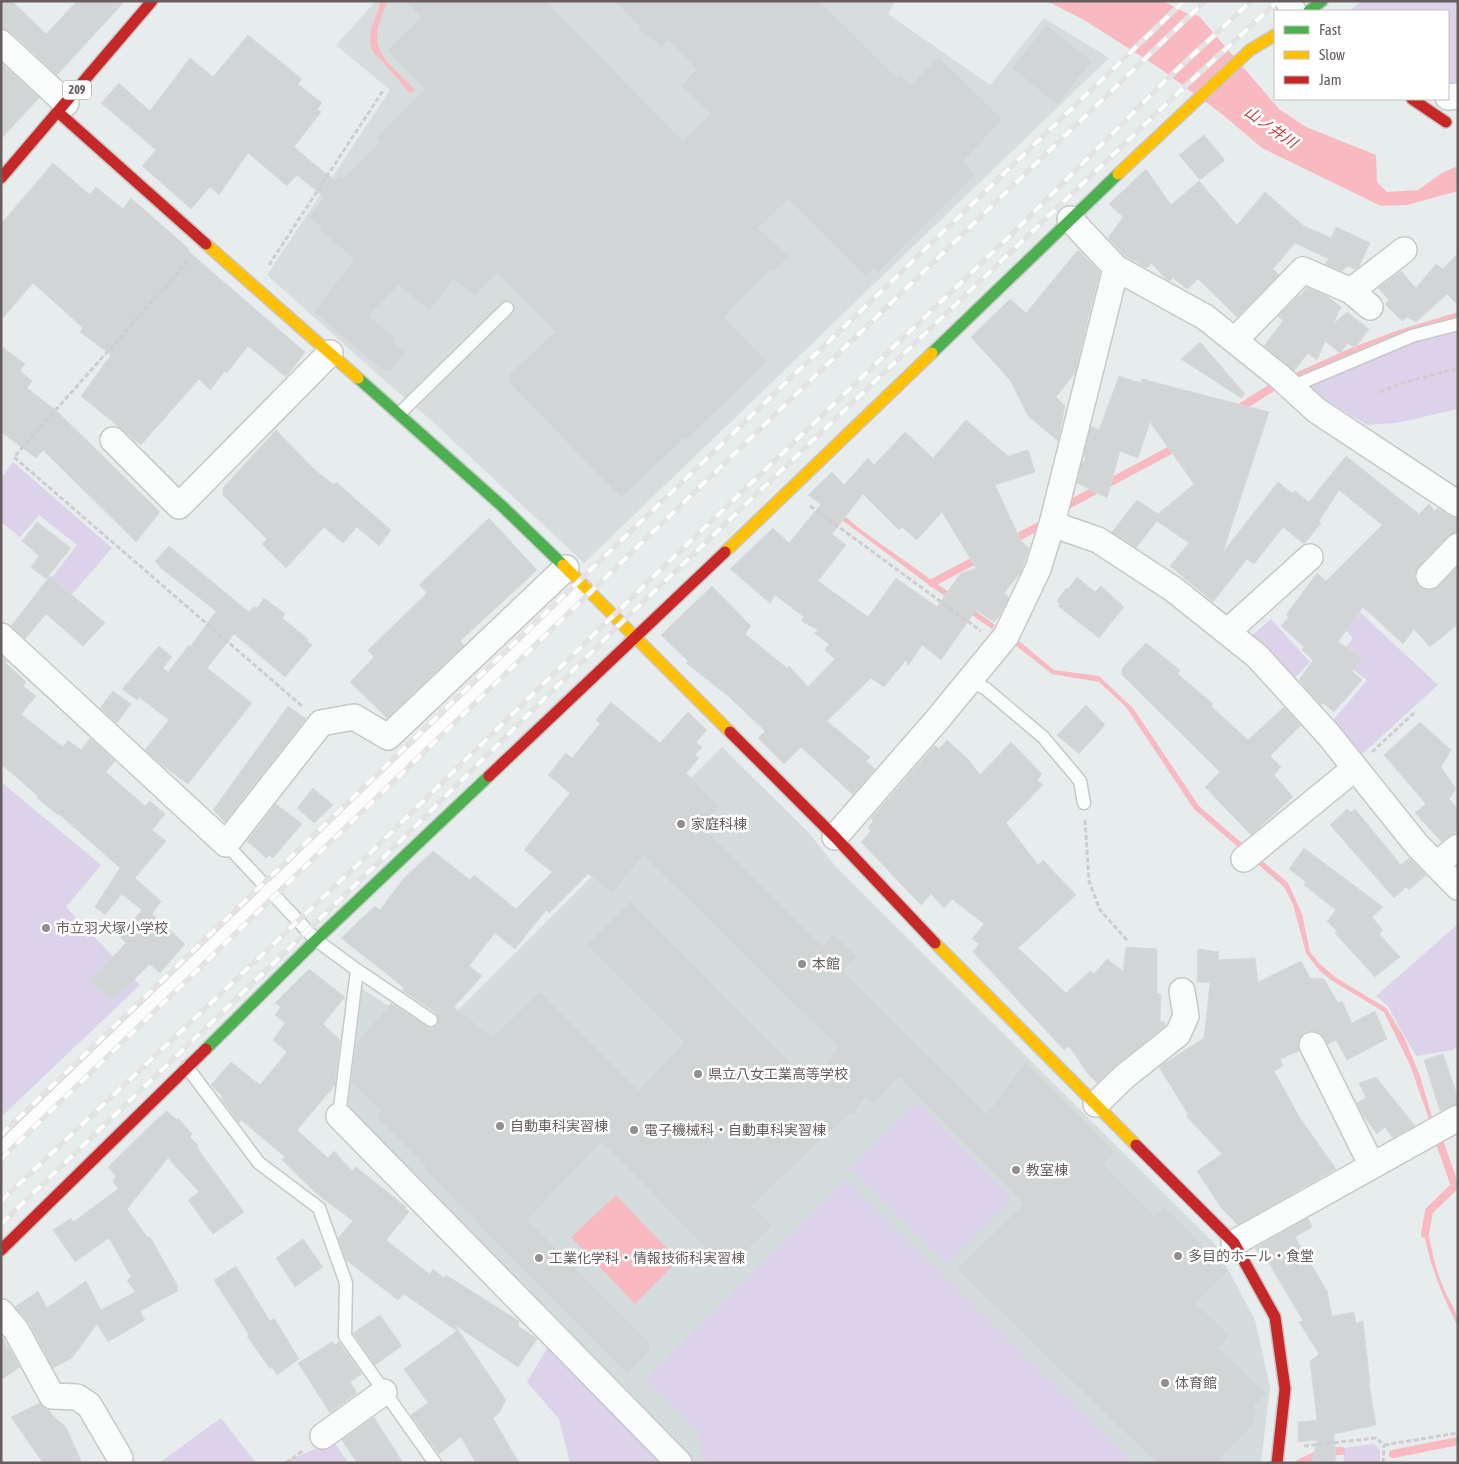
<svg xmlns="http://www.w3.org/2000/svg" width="1459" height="1464" viewBox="0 0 1459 1464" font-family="'Asap Condensed','Noto Sans JP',sans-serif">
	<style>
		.industrial { fill: #d7dcdd }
		.education { fill: #d5dcde }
		.green { fill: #dcd3eb }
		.water { fill: #f8bac0 }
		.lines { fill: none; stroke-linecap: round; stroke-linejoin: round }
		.stream { stroke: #f8bac0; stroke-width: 8 }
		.building { fill: #d1d5d6; stroke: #d6dcdc; fill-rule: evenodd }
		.lane-casing { stroke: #c8c8c8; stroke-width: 15 }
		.street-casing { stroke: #c8c8c8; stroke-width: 28 }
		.fast-casing { stroke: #c8c8c8; stroke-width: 14 }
		.slow-casing { stroke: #c8c8c8; stroke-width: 14 }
		.jam-casing { stroke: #c8c8c8; stroke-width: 14 }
		.path { stroke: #d1ccd2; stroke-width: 3; stroke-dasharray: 5 2.5; stroke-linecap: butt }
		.lane { stroke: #fbfcfc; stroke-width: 12 }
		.street { stroke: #fbfcfc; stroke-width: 25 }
		.fast { stroke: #4caf50; stroke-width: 11 }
		.slow { stroke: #ffc107; stroke-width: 11 }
		.jam { stroke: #c62828; stroke-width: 11 }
		.rail-casing { stroke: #e3e3e3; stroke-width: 5.5 }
		.rail { stroke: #fff; stroke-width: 4; stroke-dasharray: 11; stroke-linecap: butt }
		.poi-dot { fill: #938f8f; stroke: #fff; stroke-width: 2 }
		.labels { text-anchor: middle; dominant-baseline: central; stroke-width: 5; stroke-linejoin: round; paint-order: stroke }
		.shield { fill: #fff; stroke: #948e8d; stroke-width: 1 }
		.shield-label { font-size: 12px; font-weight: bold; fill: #665d5c }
		.poi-label { font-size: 14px; fill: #665d5c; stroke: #fff; text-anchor: start }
		.water-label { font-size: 15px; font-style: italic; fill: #cd3d3e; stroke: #fff }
	</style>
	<rect width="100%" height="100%" fill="#e7eced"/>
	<path class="industrial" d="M376,1H893L894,3L888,14L990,85L1044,18L1109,58L584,563L433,422L384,380L267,275L390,90L336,45Z"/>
	<path class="education" d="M722,747L809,833L836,867L1214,1243L1255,1320L1270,1387L1261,1463H692L347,1114L362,989L434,1034Z"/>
	<path class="green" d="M1361,1H1458V88L1448,87V11H1349Z
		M1458,327V409L1397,423L1367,425L1299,384L1402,344L1434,337Z
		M13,462L112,548L67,600L46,585L77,545L39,515L20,537L1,522V478Z
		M1331,585L1438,685L1358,758L1331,723L1367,680L1337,658L1353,638L1318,599Z
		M1271,619L1310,662L1293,680L1248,639Z
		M1,782L101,865L66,907L140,985L1,1117Z
		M1458,924V1045L1453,1050L1416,1056L1387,1005L1376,996Z
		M917,1101L1012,1198L946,1264L850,1168Z
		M846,1180L1133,1463H707L703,1459L697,1431L646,1379Z
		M550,1343L661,1463H570L559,1419L527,1382Z
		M221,1418L256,1463H159Z
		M333,1441L349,1463H283Z
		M1374,1444L1380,1450V1463H1344L1343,1448Z"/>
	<path class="water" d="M381,1H388C364,51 383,56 415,90L410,93L381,60L372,51L370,42L371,30Z
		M1047,1H1163L1186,13L1199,16L1279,109L1306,127L1376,155L1377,182L1387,192L1418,190L1442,173L1458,166V191L1407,205L1381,206L1262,148L1222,114L1158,67L1084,20Z
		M1458,312V317L1448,321L1408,331L1295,377L1293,374L1351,348L1399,330Z
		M839,511L860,529L995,625L992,629L929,585L834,514Z
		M1019,641L1054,670L1099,676L1133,708L1199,806L1288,883L1302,914L1310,952L1320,964L1335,977L1386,1008L1404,1037L1420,1076L1433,1121L1430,1122L1410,1065L1384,1012L1331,980L1320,971L1306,953L1293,904L1284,887L1194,809L1126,707L1099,682L1052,674L1015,645Z
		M616,1195L678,1260L635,1304L571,1237Z
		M1426,1224C1431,1244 1434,1265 1442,1284C1448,1301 1458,1309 1458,1327C1442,1295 1429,1264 1423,1228Z"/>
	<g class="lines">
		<path class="stream" d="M1235,411L1276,385
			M1068,505L1178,446
			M1011,541L1037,527
			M932,583L981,557
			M1425,1234L1429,1211L1455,1186L1437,1135
			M1393,1454L1458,1441
			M1300,1463L1324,1452L1341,1451"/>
	</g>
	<path class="building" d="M1,1H12L46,34L77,1H125L57,75L11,32L1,29Z
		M405,1H546L683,141L710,114L681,85L697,69L668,40L662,47L638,29L640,27L614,1H819L897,78L901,75L911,85L938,57L1002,119L963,162L975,175L878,272L874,268L865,276L788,199L758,228L789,256L774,272L771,269L724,317L767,361L687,440L684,438L621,498L509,382V375L555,332L497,273L475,296L453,280L430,310L398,285L369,316L396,338L393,342L406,352L390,371H383L314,312L354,259L319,230L322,227L309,217L324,197L297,175L287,186L248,153L219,195L210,187L191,209L142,166L156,150L101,103L119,83L150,111L190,58L213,77L248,35L302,79L298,84L322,103L317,109L321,112L294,147L335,181L339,175L343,178L380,142L376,138L425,89L387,51L421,18Z
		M1046,25L1092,61L1057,105L1012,68Z
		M1,63L39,98L1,139Z
		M1204,135L1225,160L1200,180L1179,155Z
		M53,163L90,195L96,187L123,209L131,198L189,249L188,251L305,352L286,377L248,346L227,373L225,371L210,390L199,379L141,445L81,396L111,355L80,332L83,328L33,283L1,320V224Z
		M1146,169L1171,205L1199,181L1237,225L1265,192L1304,226L1331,238L1336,227L1370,243L1359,267L1355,269L1348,266L1342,271L1325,264L1329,259L1295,243L1273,269L1279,275L1237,317L1198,279L1187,289L1173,278L1170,281L1166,279L1151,263L1147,268L1125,256L1108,238L1123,217L1109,204Z
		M1078,250L1100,272L1089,315L1087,319L1088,320L1075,373L1056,397L1065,406L1058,441L1028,416L1010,380L971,337L1010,299L1026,313Z
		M1458,253V305L1447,294L1416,322L1407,317L1402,321L1385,304L1389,300L1378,288L1401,271L1416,288L1436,264L1443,269Z
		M1307,287L1327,296L1341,307L1333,324L1347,312L1369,329L1355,348L1348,343L1340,353L1325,341L1317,360L1308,353L1294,371L1264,346L1283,321L1278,316L1299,295L1300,296Z
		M1200,342L1245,394L1241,398L1181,359Z
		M1,346L25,364L20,371L32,381L27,388L58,412L160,512L136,542L43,450L36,458L1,432Z
		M1119,376L1141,383L1142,379L1269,412L1223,552L1278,482L1292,493L1295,491L1309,502L1346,456L1419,514L1429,504L1435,511L1438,508L1450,516L1458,518V532L1448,536L1419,566L1415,573V580L1419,586L1425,590H1432L1439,586L1458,567V624L1430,647L1414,629L1403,644L1363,607L1338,642L1363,658L1352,671L1362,680L1334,712L1323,703L1321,705L1299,680L1313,660L1302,650L1304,647L1281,626L1289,617L1286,615L1317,573L1326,581L1382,525L1339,490L1319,521L1321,523L1304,544L1283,527L1254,564L1247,559L1213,602L1170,566L1189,543L1157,521L1136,548L1112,532L1137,500L1158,514L1194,484L1150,422L1138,458L1120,451L1107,498L1077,483L1081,465L1086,457H1083L1091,426L1099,430Z
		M966,420L1008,456L1028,450L1035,472L995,485L1021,541L1029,548L1021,572L1004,593L1009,597L1000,615L994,622L976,610L941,660L922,645L908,666L906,660L884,687L871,678L827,721L870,757L866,761L875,769L853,795L801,747L784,764L758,738L765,731L728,696L686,663L688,661L661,635L712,586L751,626L745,634L787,668L789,666L808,687L835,659L825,650L829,644L814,633L818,630L801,621L804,617L775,595L770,603L730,569L773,528L789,543L821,504L808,495L832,472L844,485L868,458L874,465L905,432L933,458ZM863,494L899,530L902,527L917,540L942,512L976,568L960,574L937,607L896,578L868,617L818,581L846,545L832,534Z
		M276,430L314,469L334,485L336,482L391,530L379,546L357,527L343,543L324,527L286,568L262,544L267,539L223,495V488Z
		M489,518L537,570L460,641L464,645L387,718L350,682L374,657L368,650L427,593L419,585Z
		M37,522L71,548L46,579L31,567L39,556L22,541Z
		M169,546L249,612L254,606L257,608L264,598L285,614L282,618L308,639L307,641L312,645L285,677L234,634L207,668L252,703L188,784L162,765L145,750L169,720L139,697L137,700L122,689L159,646L172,657L163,668L168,672L189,645L191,646L216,611L162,569L155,561Z
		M50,576L105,623L83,646L46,614L25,639L11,626Z
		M1077,577L1095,592L1101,586L1124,607L1099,638L1058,606L1060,604L1057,601L1066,588L1068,589Z
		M1146,643L1180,670L1178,674L1213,704L1211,706L1248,740L1284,707L1301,725L1270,756L1281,767L1274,775L1293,797L1251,835L1205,787L1220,772L1122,675V668Z
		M1,656L7,661L6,663L26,682L23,686L36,696L21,714L63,747L68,740L81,750L90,738L115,761L106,772L145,806L150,801L165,814L152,830L166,841L135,878L161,901L152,914L185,944L160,973L150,964L112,1001L90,980L126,943L119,936L142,910L122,894L105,915L95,907L120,868L59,814L58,815L37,798L38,796L1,764Z
		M113,691L131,704L117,723L100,708Z
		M611,702L660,743L688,712L707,730L696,742L702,747L695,755L699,758L686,773L720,807L702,826L823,946L834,934L857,957L843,971L987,1114L1026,1061L1115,1152L1103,1164L1154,1216L1164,1206L1228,1271L1196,1303L1229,1335L1219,1348L1266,1393L1255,1405V1422L1217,1463H1157L1038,1349L957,1269L1023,1204L899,1077L873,1104L865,1098L852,1115L849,1113L752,1206L772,1226L727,1270L602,1142L527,1219L650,1344V1351L627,1374L423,1168L426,1166L377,1117L382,1111L351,1083L356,1043L391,1003L430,1028L437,1025L438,1017L436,1013L402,990L404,988L392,978L341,938L375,906L380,910L404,878L433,851L470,880L474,875L516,909L552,872L524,850L570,793L548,775L566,753L572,758L600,724L596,720ZM643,855L838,1047L812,1084L630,901L586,945L684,1043L638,1090L540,991L493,1037L454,1007L482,976L469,966L495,933L515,949L546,910L549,913L588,874L613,893Z
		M1086,705L1105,725L1079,754L1057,735Z
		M288,706L306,719L225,822L213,810Z
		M1420,722L1451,750L1441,767L1456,789L1449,799L1458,809V830L1442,842L1415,813L1426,804L1384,755Z
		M947,740L969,760L980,775L1011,742L1042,774L1037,780L1043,785L1006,823L1038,865L1043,860L1076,895L1018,948L1066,993L1090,971L1094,974L1107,959L1123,971L1126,947L1157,949V994H1161L1160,1022L1164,1021L1165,1026L1116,1065L1097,1083L1088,1074L1069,1046L1064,1050L973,952L979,944L972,939L984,924L952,899L944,908L931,894L921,905L861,842L871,831L868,828L873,821L871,818L874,815L935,745L939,749Z
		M313,788L333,805L314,823L297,808Z
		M276,804L302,824L273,858L269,855L266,858L247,841Z
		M1347,809L1351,812L1355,809L1401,865L1409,858L1426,875L1409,890L1406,887L1394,898L1330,825Z
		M1304,848L1383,907L1372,917L1383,930L1379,934L1400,957L1375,977L1335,933L1337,931L1327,921L1336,910L1304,885L1306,882L1289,869Z
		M1198,949L1219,952L1218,960L1255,958L1258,982L1301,961L1310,978L1324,979L1338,1003L1342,1001L1352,1023L1375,1011L1387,1039L1347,1060L1336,1040L1328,1044L1320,1033L1312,1031L1305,1032L1300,1037L1298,1045L1299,1051L1280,1059L1283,1066L1274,1071L1300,1118L1336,1169L1238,1225L1222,1209L1197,1171L1222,1154L1186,1116L1188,1114L1159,1067L1204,1038L1210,983L1197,982Z
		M309,969L345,997L323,1024L340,1040L335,1085L297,1130L328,1158L334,1151L352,1171L356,1167L406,1207L405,1208L409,1212L386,1240L427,1272L430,1274L433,1269L444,1278L446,1275L519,1321L518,1326L537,1339L518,1367L455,1325L506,1400L499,1413L493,1418L519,1463H476L461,1437L439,1454L411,1415L428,1403L404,1369L457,1331L404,1294L398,1300L346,1260L338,1238L353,1221L317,1194L282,1160L285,1157L241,1120L239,1123L221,1098L222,1096L211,1085L231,1062L260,1085L287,1052L273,1040L285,1023L275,1015L281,1007L275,1003Z
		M1443,1054L1458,1097V1104L1440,1111L1424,1060Z
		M1376,1077L1415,1126L1393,1138L1385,1127L1377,1134L1363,1115L1357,1103L1366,1098L1359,1083Z
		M167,1111L177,1120L178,1118L192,1134L190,1137L198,1145L196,1146L244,1212L213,1234L188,1200L199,1192L168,1158L127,1209L148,1238L150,1237L178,1286L177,1288L178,1291L140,1311L145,1320L108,1342L97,1324L72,1358L53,1368L29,1323L15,1307L38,1291L47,1308L86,1281L101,1310L135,1292L127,1280L131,1277L109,1238L75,1262L53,1230L71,1218L73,1222L118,1189L113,1181L116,1176L108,1167L157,1119Z
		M1308,1218L1312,1227L1295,1237L1327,1291L1332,1316L1354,1312L1356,1323L1363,1321L1370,1384H1369L1376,1425L1334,1434L1336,1463H1312L1317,1440L1298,1442V1422L1317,1420L1310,1361L1319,1354L1299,1322L1303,1321L1267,1260H1263L1255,1248Z
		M303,1239L323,1267L295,1287L276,1258Z
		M236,1266L270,1321L274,1318L299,1359L277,1375L272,1367L270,1369L247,1336L249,1335L214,1280Z
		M380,1315L402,1346L375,1365L353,1333Z
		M1,1335L20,1367L1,1380Z
		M332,1342L335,1345L339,1342L362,1374L350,1382L357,1393L330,1413L298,1363Z
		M40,1403L44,1408L49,1410L52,1415L66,1427L82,1463H43L11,1417Z
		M374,1417L403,1463H357L342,1440Z"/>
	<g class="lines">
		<defs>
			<path id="lane" d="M1291,387L1412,336L1458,324
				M399,414L507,308
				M970,680L986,689L1043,737L1080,781L1084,803
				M226,844L316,940L357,970L339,1116
				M357,970L431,1020
				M187,1067L259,1163L319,1208L346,1283L345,1336L435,1463
				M1,1148L585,587"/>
			<path id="street" d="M1288,1L1293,11
				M1,43L66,103
				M1448,97L1458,96
				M1116,268L1205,317L1280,377L1316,410L1458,504
				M1351,291L1404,250
				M1235,340L1303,270L1351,291L1370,307
				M113,440L179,506L330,353
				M1052,524L1098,540L1173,589L1257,656L1328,734L1417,845L1458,887
				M1429,576L1458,546
				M1227,632L1310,557
				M1,636L226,844L321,723L354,717L388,737L566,568
				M835,837L937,720L1006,636L1038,569L1052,524L1116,268L1070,219
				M1244,859L1355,768
				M1436,865L1458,847
				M1312,1045L1372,1166
				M1096,1104L1125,1076L1178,1034L1186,1016L1182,991
				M339,1116L679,1463
				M1234,1243L1458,1118
				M1,1312L16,1330L52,1396L77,1397L89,1405L120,1458
				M323,1436L384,1392"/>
			<path id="fast" d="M1309,11L1322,1
				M932,353L1118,174
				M358,378L502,506L563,565
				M206,1049L316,940L489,776"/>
			<path id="slow" d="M1118,174L1250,50L1275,35
				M206,244L358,378
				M725,552L932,353
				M563,565L730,732
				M935,943L1136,1145"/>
			<path id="jam" d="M1412,99L1446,122
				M58,112L206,244
				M1,178L152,1
				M730,732L835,837L935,943
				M489,776L725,552
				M1136,1145L1234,1243L1275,1317L1285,1389L1277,1463
				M1,1250L206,1049"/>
		</defs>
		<use href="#lane" class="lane-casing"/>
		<use href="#street" class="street-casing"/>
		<use href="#fast" class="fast-casing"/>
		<use href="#slow" class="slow-casing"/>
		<use href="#jam" class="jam-casing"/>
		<path class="path" d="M188,261L14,457L303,707
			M269,265L384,89
			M1380,392L1403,383L1450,370H1458
			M810,506L981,631
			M1372,752L1416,711
			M1085,820L1089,881L1100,910L1127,940
			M1384,1445L1458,1433
			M1304,1446L1376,1438L1384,1445
			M286,1463L304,1450
			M1383,1463L1384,1445"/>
		<use href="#lane" class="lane"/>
		<use href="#street" class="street"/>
		<use href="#fast" class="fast"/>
		<use href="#slow" class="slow"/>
		<use href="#jam" class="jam"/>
		<defs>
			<path id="rail" d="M1,1135L1184,1
				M1,1159L1205,1
				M1,1201L369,854L655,575L1015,231L1166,80L1251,1
				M1,1224L378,863L621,623L1180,91L1278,1"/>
		</defs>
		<use href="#rail" class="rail-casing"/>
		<use href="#rail" class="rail"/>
	</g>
	<g class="poi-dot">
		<circle cx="681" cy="824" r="5"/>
		<circle cx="46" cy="928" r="5"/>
		<circle cx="802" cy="964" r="5"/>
		<circle cx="698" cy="1074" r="5"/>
		<circle cx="500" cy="1126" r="5"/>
		<circle cx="634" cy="1130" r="5"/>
		<circle cx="1016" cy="1170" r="5"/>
		<circle cx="1178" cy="1256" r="5"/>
		<circle cx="539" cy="1258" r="5"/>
		<circle cx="1165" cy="1383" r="5"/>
	</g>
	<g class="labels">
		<rect class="shield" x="63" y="80.5" width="28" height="19" rx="4"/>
		<g class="shield-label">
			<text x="77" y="90">209</text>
		</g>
		<g class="poi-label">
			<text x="691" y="824">家庭科棟</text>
			<text x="56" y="928">市立羽犬塚小学校</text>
			<text x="812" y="964">本館</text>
			<text x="708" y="1074">県立八女工業高等学校</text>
			<text x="510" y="1126">自動車科実習棟</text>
			<text x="644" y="1130">電子機械科・自動車科実習棟</text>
			<text x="1026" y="1170">教室棟</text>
			<text x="1188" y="1256">多目的ホール・食堂</text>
			<text x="549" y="1258">工業化学科・情報技術科実習棟</text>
			<text x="1175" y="1383">体育館</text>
		</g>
		<g class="water-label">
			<text transform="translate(1271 127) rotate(35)">山ノ井川</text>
		</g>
	</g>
	<rect width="1459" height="1464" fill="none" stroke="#665d5c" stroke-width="5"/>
	<rect x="1274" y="10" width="175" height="90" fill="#ffffff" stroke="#c2bebe"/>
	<rect x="1284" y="26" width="25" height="8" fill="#4caf50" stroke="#c2bebe"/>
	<text x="1319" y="35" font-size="15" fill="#665d5c">Fast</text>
	<rect x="1284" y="51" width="25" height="8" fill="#ffc107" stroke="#c2bebe"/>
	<text x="1319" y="60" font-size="15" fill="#665d5c">Slow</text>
	<rect x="1284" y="76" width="25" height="8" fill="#c62828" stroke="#c2bebe"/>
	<text x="1319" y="85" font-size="15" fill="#665d5c">Jam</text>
</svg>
